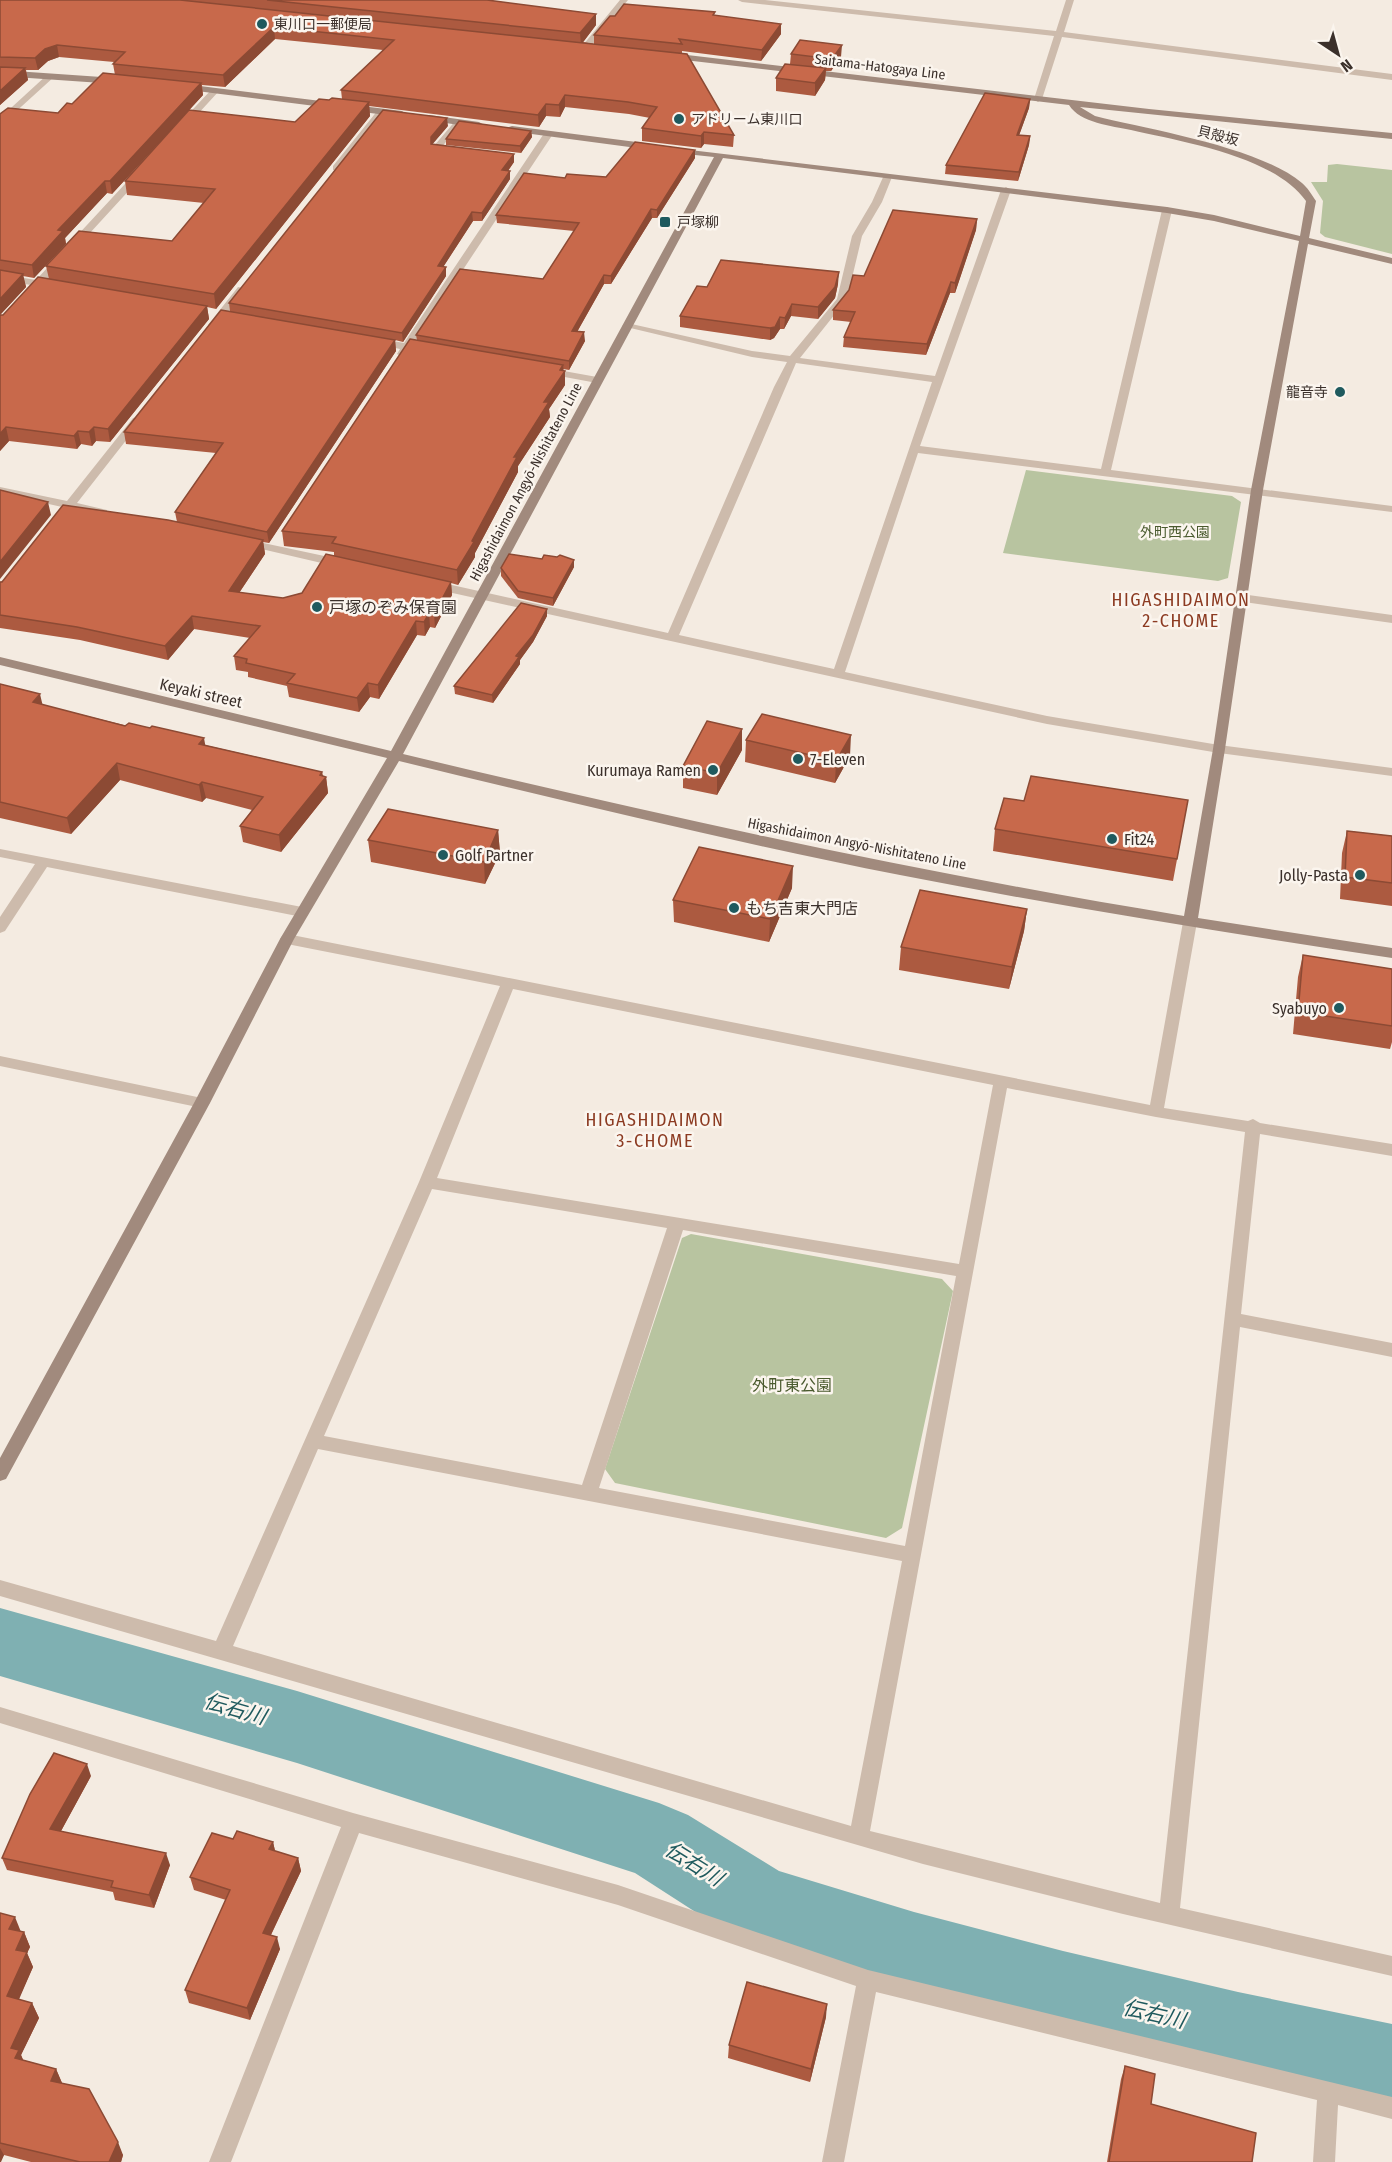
<svg xmlns="http://www.w3.org/2000/svg" width="1392" height="2162" viewBox="0 0 1392 2162" font-family="'Fira Sans Condensed','Noto Sans JP',sans-serif">
	<style>
		.green { fill: #b8c4a0 }
		.lines { fill: none; stroke-linecap: round; stroke-linejoin: round }
		.river { fill: #7fb0b2; fill-rule: evenodd }
		.street { fill: #cdbbac; fill-rule: evenodd }
		.secondary { fill: #a18a7d; fill-rule: evenodd }
		.wall { fill: #ac5a40 }
		.shaded-wall { fill: #8c4a34 }
		.building { fill: #c8694b; stroke: #8c4a34; stroke-width: 1.5 }
		.poi-dot { fill: #1f5a5e; stroke: #fbf5ee; stroke-width: 2 }
		.labels { text-anchor: middle; dominant-baseline: central; stroke-width: 5; stroke-linejoin: round; paint-order: stroke }
		.far-poi-label { font-size: 14px; fill: #3b302b; stroke: #fbf5ee; text-anchor: start }
		.far-street-label { font-size: 14px; fill: #3b302b; stroke: #fbf5ee }
		.far-park-label { font-size: 14px; fill: #4a5a2e; stroke: #fbf5ee }
		.poi-label { font-size: 16px; fill: #3b302b; stroke: #fbf5ee; text-anchor: start }
		.street-label { font-size: 16px; fill: #3b302b; stroke: #fbf5ee }
		.park-label { font-size: 16px; fill: #4a5a2e; stroke: #fbf5ee }
		.neighbourhood-label { font-size: 18px; letter-spacing: 1.5px; fill: #8c3b22; stroke: #fbf5ee }
		.near-water-label { font-size: 21px; font-style: italic; fill: #1f5a5e; stroke: #fbf5ee }
	</style>
	<rect width="100%" height="100%" fill="#f4ebe1"/>
	<path class="green" d="M1337,164L1392,170V254L1325,237L1320,233L1323,201L1311,182H1327L1328,165Z
		M1026,470L1232,496L1241,502L1228,578L1218,581L1003,553Z
		M691,1234L942,1279L953,1291L902,1528L886,1538L615,1483L605,1469L682,1238Z"/>
	<g class="lines">
		<path class="river" d="M0,1608L297,1691L659,1803L688,1815L779,1871L914,1912L1063,1951L1238,1992L1392,2024V2112L1238,2080L1063,2037L914,1994L728,1933L635,1873L297,1763L0,1676Z"/>
		<path class="street" d="M620,0H628L589,49H583V45Z
			M738,0H765L1056,31L1066,0H1074L1064,32L1392,74V80L1062,37L1042,99L1038,102L1034,99L1054,36L742,2Z
			M48,74L55,76L0,126V118Z
			M212,89L219,91L185,128H179V124Z
			M378,110L385,112L339,170H333V166Z
			M457,119L461,122L442,147L454,149V153L433,151V147Z
			M545,132L553,134L413,345L430,348V352L410,350L402,357L397,354L400,349L372,343L371,341L376,338L404,343Z
			M137,171L145,173L45,282L57,284V288L40,287L32,293L27,290L31,285L0,280V274L36,280Z
			M884,175L892,177L882,202L862,236L847,299L800,358L935,376L1001,190L1006,187L1011,190L920,446L1101,469L1162,210L1167,207L1172,210L1111,470L1392,506V512L918,453L845,672L1047,716L1219,745L1392,768V776L1219,753L1047,724L430,588V582L434,581L668,633L774,387L787,362L752,357L622,326L627,323L752,351L790,356L837,299L852,236L872,202ZM796,363L932,382L834,669L679,635Z
			M238,287L247,289L216,329H208V325Z
			M547,368L597,377L602,380L597,383L543,373V369Z
			M137,417L142,420L77,503L107,510V514L72,509L64,515L58,512L62,507L0,493V487L67,501L133,418Z
			M244,539L343,560L349,564L343,568L240,544L238,542Z
			M1241,594L1392,615V623L1237,601V595Z
			M0,849L302,907L309,912L302,917L47,867L5,931L0,933V917L35,864L0,857Z
			M1190,917L1197,922L1164,1108L1248,1121L1253,1119L1260,1123L1392,1144V1156L1260,1134L1241,1314L1392,1343V1357L1240,1327L1180,1908L1392,1956V1976L1123,1914L923,1864L0,1596V1580L216,1641L419,1182L500,986L287,944L280,939L282,936L287,934L1150,1105L1183,922ZM513,989L993,1085L959,1264L437,1178ZM1007,1088L1156,1117L1245,1132L1160,1903L870,1831ZM432,1189L667,1228L582,1485L324,1436ZM683,1230L956,1276L905,1546L599,1488ZM318,1449L902,1561L851,1826L233,1646Z
			M0,1056L202,1098L210,1103L202,1108L0,1066Z
			M0,1707L353,1813L618,1885L868,1970L1392,2097V2119L1338,2105L1335,2162H1313L1317,2100L876,1992L844,2162H822L856,1986L618,1905L359,1833L231,2162H209L341,1827L0,1723Z"/>
		<path class="secondary" d="M670,53L1149,109L1392,133V139L1080,107L1095,116C1151,130 1259,147 1302,183C1307,187 1312,195 1316,201L1309,238L1392,258V264L1308,244L1263,490L1225,749L1198,918L1392,948V958C1228,933 1063,907 900,875C732,842 565,801 399,761L294,939L210,1103L6,1479L0,1481V1458L194,1103L280,939L387,758L0,665V657L391,751L714,157L676,153L673,152V148L1167,207L1214,215L1300,236L1306,201C1274,156 1183,142 1131,130C1112,126 1080,123 1069,105L667,58V54ZM723,158L1167,213L1214,221L1299,241L1251,490L1213,749L1184,916C921,873 662,816 403,754Z
			M0,70L116,78L120,81L116,84L0,76Z
			M184,84L402,111L406,114L402,117L181,89L180,87Z
			M429,115L479,122L484,125L479,128L426,120L425,118Z
			M512,126L652,144L657,147L652,150L509,131V127Z"/>
	</g>
	<path class="wall" d="M0,0H487L596,25L583,42L594,44V35L615,16L715,15L781,34L761,61L682,51V53L734,135L733,147L704,144L701,148L642,141V128L650,118L629,114L565,107L560,117L546,116L539,127L369,106L370,116L216,309L207,307L209,319L110,442L96,441L92,446L81,444L77,449L9,441L0,451V315H3L49,279L46,266L172,241L204,203L127,195L125,181L295,122L329,100L342,99L341,90L383,50L275,39L225,87L202,85L203,95L112,194L107,193L65,238L66,244L34,278L23,276L26,287L0,315V114L58,113L115,75L113,64L114,62L59,57L48,61L38,70H26L28,80L0,105Z
		M791,54L841,57L831,71H826L825,80L815,96L776,91V78L790,64Z
		M1030,99L1029,108L1019,135L1030,136L1029,145L1018,181L945,174L946,165Z
		M448,126L432,144L514,162L508,171L510,179L482,221H473L443,267H446V276L403,342L395,340L396,351L269,543L263,542L265,554L239,593L283,598L302,593L334,556V552L284,546L282,531L417,340L416,335L543,279L574,231L497,223L496,215L565,178L606,177L695,158L657,218H652L611,284H604L577,332L585,341L569,370L563,369V371H565V385L549,409L550,417L518,466V472L475,553V557L458,585L451,583L452,595L435,628L430,627L425,636L417,635L379,699L370,697L359,712L289,697L287,686L248,677V672L236,670L234,656L250,638L194,629L168,660L80,640L0,628V582L177,522L175,512L216,453L126,444L124,432L230,311L229,303Z
		M531,131L532,137L521,153L446,145V139Z
		M977,219L976,230L955,293H950L926,355L843,347L844,337L851,322L833,320V310L864,276Z
		M838,284L835,298L818,319L791,316L784,329H780L774,338L770,340L680,327V316L707,287Z
		M574,567L553,606L518,598L501,576V568Z
		M547,609V616L533,642L520,660V664L493,703L455,694L454,686Z
		M0,684L43,705L205,745L322,772L323,776L326,777L328,793L281,852L243,842L240,826L252,810L206,798L202,802L120,780L71,834L0,818Z
		M746,740L850,756L835,783L745,762Z
		M742,750L717,795L683,788V766Z
		M1188,800L1173,881L993,851L995,829L1024,801Z
		M498,830L500,853L485,884L371,862L368,840Z
		M1347,831L1392,836V906L1340,899L1342,853Z
		M792,888L769,942L674,922L673,900Z
		M1027,909L1024,931L1009,989L899,970L901,947Z
		M1303,955L1392,969V1042L1390,1049L1293,1034L1298,977Z
		M91,1776L61,1831L170,1865L154,1908L115,1900L113,1892L7,1870L2,1858Z
		M233,1839L273,1842L275,1851L298,1858L301,1871L271,1935L280,1949L250,2020L189,2003L185,1990L226,1900L194,1890L190,1877Z
		M0,1913L21,1932H24L30,1947L27,1953L33,1967L18,2000L32,2003L39,2018L21,2055L23,2060L56,2069L62,2083L123,2155L121,2162H31L4,2155L0,2162Z
		M826,2017L810,2082L728,2058L729,2045Z
		M1125,2066L1151,2104L1252,2162H1107L1121,2079Z"/>
	<path class="shaded-wall" d="M596,14V25L581,45L580,33Z
		M781,24V34L761,61L762,50Z
		M274,27L275,39L225,87L223,75Z
		M57,45L59,57L48,61L38,70L35,58L45,49Z
		M842,45L841,57L831,71L832,59Z
		M25,68L28,80L0,105V91Z
		M826,68L825,80L815,96V83Z
		M201,83L203,95L112,194L110,181Z
		M565,95V107L560,117L559,105Z
		M1030,99L1029,108L1016,144L1017,135Z
		M369,102L370,116L216,309L214,294Z
		M546,104V116L539,127L538,115Z
		M447,118L448,126L431,146V152V137Z
		M531,131L532,137L521,153L520,146Z
		M704,132V144L701,148V136Z
		M1030,136L1029,145L1018,181L1019,172Z
		M695,150V158L657,218V210Z
		M514,154V162L502,179V170Z
		M510,171V179L482,221V213Z
		M105,181L107,193L65,238L66,244L34,278L32,265L58,230Z
		M651,209L652,218L611,284V276Z
		M472,212L473,221L438,275V266Z
		M977,219L976,230L955,293V283Z
		M446,267V276L403,342L402,333Z
		M839,272L838,284L835,298L818,319V307Z
		M23,274L26,287L0,315V299Z
		M604,275V284L573,339L572,331Z
		M951,282L950,293L926,355L927,344Z
		M792,304L791,316L784,329L785,318Z
		M207,306L209,319L110,442L108,429Z
		M780,317V329L774,338L770,340V328Z
		M584,332L585,341L569,370V361Z
		M395,340L396,351L269,543L267,532Z
		M563,365L564,373L565,371V385L549,409L550,417L518,466V472L475,553V557L458,585L457,570L514,457Z
		M6,427L9,441L0,451V434Z
		M94,427L96,441L92,446L89,432Z
		M78,431L81,444L77,449L74,436Z
		M48,502L51,515L0,579V562Z
		M263,540L265,554L231,605L229,591Z
		M574,560V567L553,606V598Z
		M451,582L452,595L435,628L434,614Z
		M547,609V616L533,642L520,660V664L493,703L492,695Z
		M429,613L430,627L425,636L424,622Z
		M192,616L194,629L168,660L165,646Z
		M416,621L417,635L379,699L378,685Z
		M368,683L370,697L359,712L357,698Z
		M40,694L44,711L33,702Z
		M742,729V750L717,795V773Z
		M851,735L850,756L835,783L836,761Z
		M204,738L207,755L199,744Z
		M117,763L120,780L71,834L67,818Z
		M322,772L323,780L326,777L328,793L281,852L279,835Z
		M202,782L206,798L202,802L199,785Z
		M498,830L500,853L485,884L484,862Z
		M793,866L792,888L769,942L770,919Z
		M1027,909L1024,931L1009,989L1012,967Z
		M87,1764L91,1776L55,1842L50,1829Z
		M273,1842L276,1855L269,1849Z
		M166,1853L170,1865L154,1908L149,1895Z
		M298,1858L301,1871L266,1945L263,1933Z
		M15,1917L21,1932L9,1929Z
		M24,1932L30,1947L27,1953L33,1967L14,2011L7,1996L16,1950Z
		M277,1937L280,1949L250,2020L247,2008Z
		M32,2003L39,2018L21,2055L25,2064L22,2072L11,2048Z
		M827,2004L826,2017L810,2082L811,2069Z
		M56,2069L62,2083L57,2094L51,2081Z
		M118,2142L123,2155L121,2162H109Z
		M0,2148L4,2155L1,2162H0Z"/>
	<path class="building" d="M0,0H180L687,54L734,135L704,132L701,136L642,128L657,107L628,102L565,95L559,105L546,104L538,115L341,90L394,40L274,27L223,75L113,64L125,52L57,45L45,49L35,58L0,57Z
		M267,0H487L596,14L580,33Z
		M624,4L715,12L713,15L781,24L762,50L679,39L682,44L594,35L610,16H615Z
		M800,40L842,45L832,59L791,54Z
		M785,64L826,68L815,83L776,78Z
		M0,67L25,68L0,91Z
		M103,73L201,83L110,181H105L58,230L63,231L32,265L0,260V114L8,108L58,113L67,103L72,104Z
		M985,93L1030,99L1017,135L1030,136L1019,172L946,165Z
		M332,98L369,102L214,294L46,266L79,231L172,241L215,189L125,181L189,110L295,122L319,99L329,100Z
		M383,110L447,118L431,137V144L514,154L502,170L510,171L482,213L472,212L438,266L446,267L402,333L229,303Z
		M459,121L531,131L520,146L446,139Z
		M635,142L695,150L657,210L651,209L611,276L604,275L572,331L584,332L569,361L416,335L460,269L543,279L579,223L496,215L524,173L565,178L567,174L606,177Z
		M893,210L977,219L955,283L951,282L927,344L844,337L855,312L833,310L849,290L853,275L864,276Z
		M721,260L839,272L835,287L818,307L792,304L785,318L780,317L775,327L770,328L680,316L697,286L707,287Z
		M0,270L23,274L0,299Z
		M38,277L207,306L108,429L94,427L89,432L78,431L74,436L6,427L0,434V315H3Z
		M221,310L395,340L267,532L175,512L223,443L124,432Z
		M410,339L563,365L560,370L565,371L544,402H549L514,457H517L472,541L474,542L457,570L332,543L336,537L282,531Z
		M0,490L48,502L0,562Z
		M63,505L168,520L263,540L229,591L283,598L302,593L326,554L451,582L434,614L429,613L424,622L416,621L378,685L368,683L357,698L287,683L295,674L246,663L247,659L234,656L260,626L192,616L165,646L77,627L0,615V582H2Z
		M509,554L542,559L544,555L557,557L560,555L574,560L553,598L518,591L501,568Z
		M521,603L547,609L533,635L516,656L519,657L492,695L454,686Z
		M0,684L40,694L33,702L125,726L129,723L150,728L152,726L204,738L199,744L322,772L320,775L326,777L279,835L240,826L263,797L202,782L199,785L117,763L67,818L0,802Z
		M762,714L851,735L836,761L746,740Z
		M707,721L742,729L717,773L683,766Z
		M1031,776L1188,800L1177,859L995,829L1004,798L1024,801Z
		M388,809L498,830L484,862L368,840Z
		M1347,831L1392,836V883L1345,877Z
		M699,847L793,866L770,919L673,900Z
		M920,890L1027,909L1012,967L901,947Z
		M1303,955L1392,969V1026L1298,1012Z
		M54,1753L87,1764L50,1829L166,1853L149,1895L111,1887L113,1881L2,1858L30,1794Z
		M237,1831L273,1842L269,1849L298,1858L263,1933L277,1937L247,2008L185,1990L230,1890L190,1877L212,1833L233,1839Z
		M0,1913L15,1917L9,1929L24,1932L16,1950L27,1952L7,1996L32,2003L11,2048L19,2050L15,2058L56,2069L51,2081L89,2089L118,2142L109,2162H80L0,2143Z
		M747,1982L827,2004L811,2069L729,2045Z
		M1125,2066L1155,2074L1151,2104L1256,2133L1252,2162H1109Z"/>
	<g class="poi-dot">
		<circle cx="262" cy="24" r="6"/>
		<circle cx="679" cy="119" r="6"/>
		<rect x="659" y="216" width="12" height="12" rx="3"/>
		<circle cx="1340" cy="392" r="6"/>
		<circle cx="317" cy="607" r="6"/>
		<circle cx="798" cy="759" r="6"/>
		<circle cx="713" cy="770" r="6"/>
		<circle cx="1112" cy="839" r="6"/>
		<circle cx="443" cy="855" r="6"/>
		<circle cx="1360" cy="875" r="6"/>
		<circle cx="734" cy="908" r="6"/>
		<circle cx="1339" cy="1008" r="6"/>
	</g>
	<g class="labels">
		<g class="far-poi-label">
			<text x="274" y="24">東川口一郵便局</text>
			<text x="691" y="119">アドリーム東川口</text>
			<text x="677" y="222">戸塚柳</text>
			<text x="1328" y="392" text-anchor="end">龍音寺</text>
		</g>
		<g class="far-street-label">
			<text transform="translate(880 67) rotate(7)">Saitama-Hatogaya Line</text>
			<text transform="translate(1218 136) rotate(14)">貝殻坂</text>
			<text transform="translate(526 482) rotate(-62)">Higashidaimon Angyō-Nishitateno Line</text>
			<text transform="translate(857 844) rotate(11)">Higashidaimon Angyō-Nishitateno Line</text>
		</g>
		<g class="far-park-label">
			<text x="1175" y="532">外町西公園</text>
		</g>
		<g class="poi-label">
			<text x="329" y="607">戸塚のぞみ保育園</text>
			<text x="810" y="759">7-Eleven</text>
			<text x="701" y="770" text-anchor="end">Kurumaya Ramen</text>
			<text x="1124" y="839">Fit24</text>
			<text x="455" y="855">Golf Partner</text>
			<text x="1348" y="875" text-anchor="end">Jolly-Pasta</text>
			<text x="746" y="908">もち吉東大門店</text>
			<text x="1327" y="1008" text-anchor="end">Syabuyo</text>
		</g>
		<g class="street-label">
			<text transform="translate(201 693) rotate(13)">Keyaki street</text>
		</g>
		<g class="park-label">
			<text x="792" y="1385">外町東公園</text>
		</g>
		<g class="neighbourhood-label">
			<text x="1181" y="600">HIGASHIDAIMON<tspan x="1181" dy="21">2-CHOME</tspan></text>
			<text x="655" y="1120">HIGASHIDAIMON<tspan x="655" dy="21">3-CHOME</tspan></text>
		</g>
		<g class="near-water-label">
			<text transform="translate(235 1709) rotate(16)">伝右川</text>
			<text transform="translate(694 1864) rotate(32)">伝右川</text>
			<text transform="translate(1154 2014) rotate(13)">伝右川</text>
		</g>
	</g>
	<g transform="translate(1338 54) rotate(144)" stroke="#fbf5ee" stroke-width="4.5" paint-order="stroke">
	<path d="M0-4.5L10 22L0 15L-10 22Z" fill="#3b302b"/>
	<text y="-9" font-size="16" font-weight="bold" text-anchor="middle" fill="#3b302b">N</text>
	</g>
</svg>
